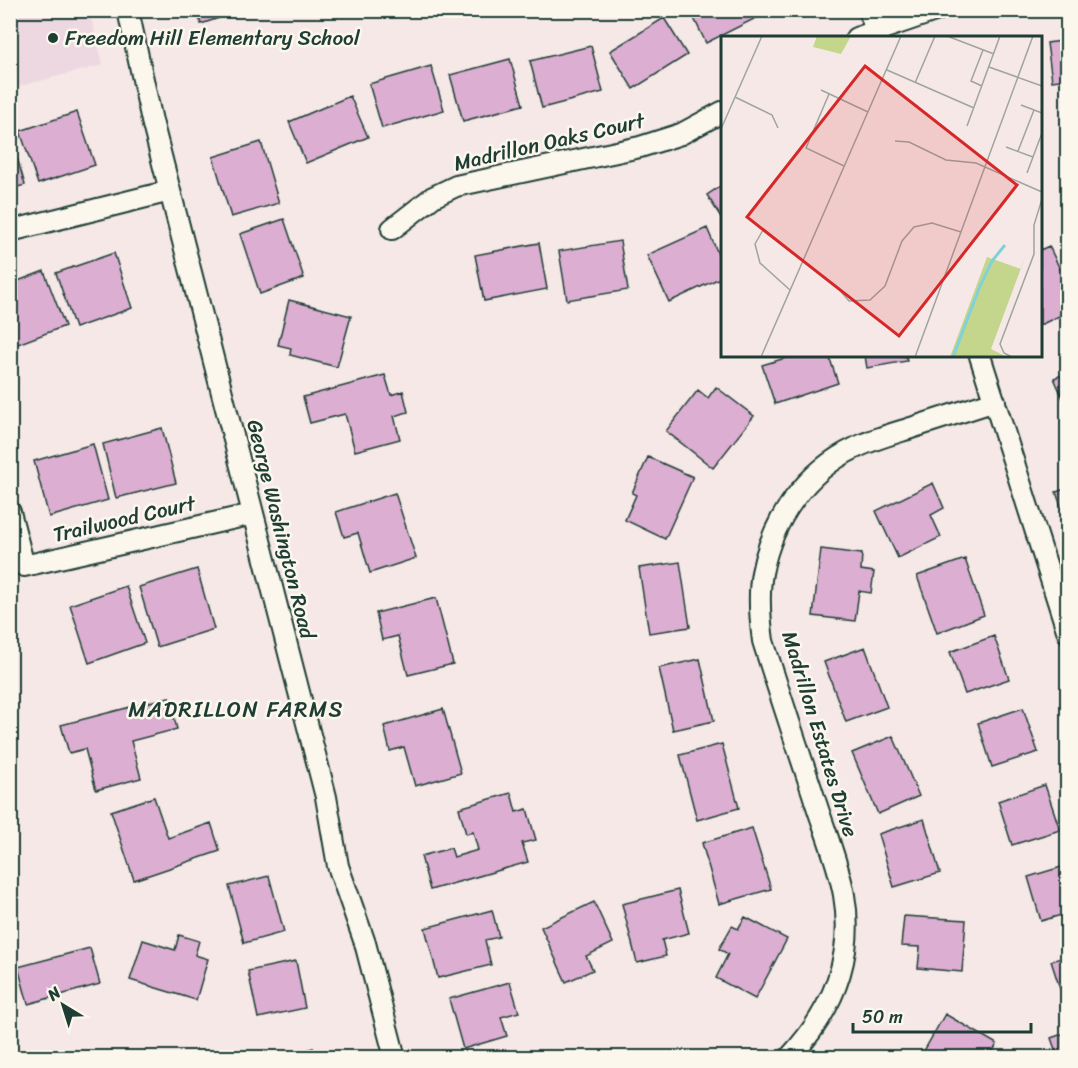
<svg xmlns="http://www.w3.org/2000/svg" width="1078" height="1068" viewBox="0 0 1078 1068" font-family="Sriracha,sans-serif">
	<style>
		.built { fill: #edd7e1 }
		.building { fill: #dbaed2; stroke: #1f3d34; stroke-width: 1.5 }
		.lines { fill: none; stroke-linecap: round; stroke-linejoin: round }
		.street-casing { stroke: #1f3d34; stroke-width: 24 }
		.street { stroke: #fbf7ec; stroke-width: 20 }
		.poi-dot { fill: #1f3d34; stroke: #fbf7ec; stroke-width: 2 }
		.labels { text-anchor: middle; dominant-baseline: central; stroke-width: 5; stroke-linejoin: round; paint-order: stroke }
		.poi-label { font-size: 21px; fill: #1f3d34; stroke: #fbf7ec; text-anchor: start }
		.street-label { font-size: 21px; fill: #1f3d34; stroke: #fbf7ec }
		.neighbourhood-label { font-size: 22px; letter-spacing: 1.5px; fill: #1f3d34; stroke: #fbf7ec }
		.inset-river { fill: none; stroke: #80d1da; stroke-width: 3 }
		.inset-road { fill: none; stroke: #9fa49f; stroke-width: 1.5 }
		.view { fill: #d62828; fill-opacity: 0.15; stroke: #d62828; stroke-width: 3 }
		.inset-edge { fill: none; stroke: #1f3d34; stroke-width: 3 }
	</style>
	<rect width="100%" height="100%" fill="#f5e8e7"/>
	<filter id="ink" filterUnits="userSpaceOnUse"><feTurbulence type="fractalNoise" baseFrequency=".0167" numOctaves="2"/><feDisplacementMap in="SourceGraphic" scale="12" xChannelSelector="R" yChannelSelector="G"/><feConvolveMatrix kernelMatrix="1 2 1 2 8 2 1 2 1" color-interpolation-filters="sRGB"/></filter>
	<g filter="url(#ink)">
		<path class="built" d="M11,10L89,11L103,65L11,88Z"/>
		<path class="building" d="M197,10H243L201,24Z
			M690,10H759L762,15L706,43Z
			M664,18L687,55L633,89L610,51Z
			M1068,40V79L1052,81L1047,43Z
			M591,46L603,92L542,108L530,61Z
			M510,59L523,105L463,121L450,75Z
			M431,66L444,110L382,128L369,84Z
			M350,96L368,137L306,163L289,122Z
			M77,112L95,165L38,184L20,131Z
			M10,133L25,185L10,189Z
			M261,142L279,203L231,217L213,157Z
			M722,185V219L707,195Z
			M284,219L304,278L260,294L240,234Z
			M707,228L722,263V277L669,302L647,255Z
			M620,241L628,290L567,300L559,251Z
			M539,243L547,289L484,301L475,255Z
			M1049,246L1068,286V312L1040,325V250Z
			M114,253L132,308L75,328L56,273Z
			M44,271L65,326L10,347V284Z
			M289,300L351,316L337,367L290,355L291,348L278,345Z
			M792,356H829L838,383L775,404L762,365Z
			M865,356H906L907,361L867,368Z
			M1068,373V410L1054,378Z
			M385,375L391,395L403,391L408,412L394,416L400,439L355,451L345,414L310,423L303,397Z
			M716,387L754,416L713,468L666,431L698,390L708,398Z
			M162,428L176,483L116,498L103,444Z
			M93,444L108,500L49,517L34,461Z
			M648,457L693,477L665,539L625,520L636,495L632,493Z
			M933,483L944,508L931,515L941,537L898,558L876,511Z
			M1068,488V527L1056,492Z
			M395,493L416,558L370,573L358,533L344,537L336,512Z
			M821,549L862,554L861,570L874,572L871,593L859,591L855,621L813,616Z
			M965,559L984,615L937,633L917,576Z
			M680,562L690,627L649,633L639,568Z
			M197,569L214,629L157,647L139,587Z
			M126,586L145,643L89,663L70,605Z
			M436,598L453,664L408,675L398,636L382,640L376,613Z
			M994,636L1009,679L965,694L950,652Z
			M865,647L887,707L846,722L824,662Z
			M700,659L714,721L673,730L659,668Z
			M169,697L177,729L131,741L141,778L96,790L85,749L69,753L61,725Z
			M1023,708L1038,752L992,767L978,723Z
			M443,709L461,773L415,786L404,747L390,751L384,726Z
			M893,736L919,796L878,814L852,753Z
			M722,744L739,808L697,820L680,755Z
			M1045,785L1060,830L1012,845L998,801Z
			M511,793L516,812L527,809L536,840L522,843L528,862L430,890L421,856L451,848L454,857L478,850L473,832L466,834L459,808Z
			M154,797L168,838L211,823L220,851L134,880L111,811Z
			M924,819L940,873L894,887L878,834Z
			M752,828L771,889L719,904L702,843Z
			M1068,865V913L1041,921L1028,877Z
			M269,876L284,932L244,943L229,886Z
			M678,890L689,933L662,940L666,956L637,963L622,904Z
			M594,902L613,943L586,956L593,970L566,982L541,927Z
			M492,910L499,937L485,940L491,965L438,978L425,928Z
			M904,916L966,920L962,972L918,968L920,947L901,946Z
			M745,917L787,939L755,999L716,978L728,954L719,949L732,926L738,929Z
			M179,935L199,941L195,955L208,959L196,1000L130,980L143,940L175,950Z
			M90,948L100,984L28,1004L18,967Z
			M1068,956V1003L1065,1004L1051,961Z
			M296,961L305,1008L258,1018L248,971Z
			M510,982L519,1012L501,1017L507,1036L463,1049L449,999Z
			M945,1014L997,1044L989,1058H920Z
			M1068,1032V1058H1058L1051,1038Z
			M313,1048L316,1058H283Z"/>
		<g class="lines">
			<defs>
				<path id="street" d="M128,10L152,121L326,797L338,866L365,943L395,1058
					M869,10L878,38
					M856,38L938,10
					M392,229L433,197L456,186L640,147L681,134L722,112
					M10,231L170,191
					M980,356L1068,633
					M10,512L24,566L253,514
					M789,1058C832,1012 855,958 844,895C838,861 823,827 813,794C796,743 779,692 763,641C760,619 758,595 762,573C772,520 806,471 855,448C873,439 892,434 911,428C939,419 967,410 995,401"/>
			</defs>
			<use href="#street" class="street-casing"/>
			<use href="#street" class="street"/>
		</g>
	</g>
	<circle class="poi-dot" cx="53" cy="38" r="6"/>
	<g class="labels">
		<g class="poi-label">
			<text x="65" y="38">Freedom Hill Elementary School</text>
		</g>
		<g class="street-label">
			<text transform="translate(549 142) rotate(-13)">Madrillon Oaks Court</text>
			<text transform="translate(124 519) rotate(-13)">Trailwood Court</text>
			<text transform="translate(281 529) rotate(76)">George Washington Road</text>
			<text transform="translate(820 734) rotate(73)">Madrillon Estates Drive</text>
		</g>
		<g class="neighbourhood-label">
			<text x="236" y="709">MADRILLON FARMS</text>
		</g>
	</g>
	<g transform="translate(721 36)">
		<rect width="321" height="321" fill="#f5e8e7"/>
		<path d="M96,0H130L120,18L92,11ZM306,216L270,313L286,321H229L266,221L300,233Z" fill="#c4d68b"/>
		<path class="inset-river" d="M232,321L259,250L271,225L284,209"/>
		<path class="inset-road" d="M226,0L273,18M268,31L321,50M166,34L253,72M194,47L214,0M261,50L250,45L262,14M100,54L147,76M108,58L85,112L123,130M14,61L51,79L57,92M300,69L321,77M246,90L279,0M0,93L41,0M174,105L188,106L225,124L255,127L321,156M285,111L312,121M297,115L313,74M306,137L321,97M42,194L34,208L39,227L69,254M115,250L128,265L149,264L164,250L181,205L193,191L211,187L240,196M40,321L180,0M194,321L312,0M291,321L283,317L279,308L313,218V189L321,163"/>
		<path class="view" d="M144,30L296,149L178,300L26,181Z"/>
		<rect width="321" height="321" class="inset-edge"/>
	</g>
	<rect width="1078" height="1068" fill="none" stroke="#fbf7ec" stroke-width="36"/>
	<rect x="18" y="18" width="1042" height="1032" fill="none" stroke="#1f3d34" stroke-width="2" filter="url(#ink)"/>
	<g transform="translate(63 1005) rotate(322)" stroke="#fbf7ec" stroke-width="4.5" paint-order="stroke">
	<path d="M0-4.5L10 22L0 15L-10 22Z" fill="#1f3d34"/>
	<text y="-9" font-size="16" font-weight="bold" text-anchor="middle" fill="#1f3d34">N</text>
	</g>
	<path d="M853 1023v9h178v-9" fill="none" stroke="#1f3d34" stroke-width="3"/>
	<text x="862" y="1023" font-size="18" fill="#1f3d34" stroke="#fbf7ec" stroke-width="4.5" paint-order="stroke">50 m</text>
</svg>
